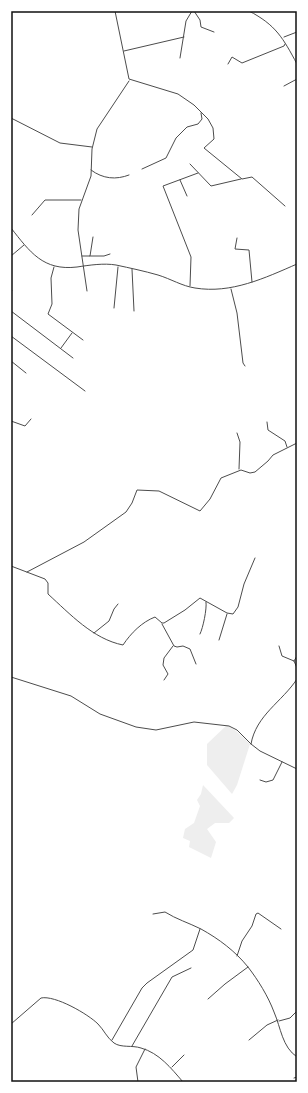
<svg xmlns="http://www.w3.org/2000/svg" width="308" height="1093" viewBox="0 0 308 1093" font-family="'Fira Sans',sans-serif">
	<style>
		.green { fill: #eee }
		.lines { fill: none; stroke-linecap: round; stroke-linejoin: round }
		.minor { stroke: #4c4c4c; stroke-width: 1 }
		.neatline { fill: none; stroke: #111; stroke-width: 1.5 }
	</style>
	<rect width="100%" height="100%" fill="#fff"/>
	<path class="green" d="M227,725L236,731L250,744L237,785L232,794L207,765V744Z
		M203,785L234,818L229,823H215L207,829L216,842L211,858L189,847L190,841L183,838L185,829L194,823L200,806L197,800L201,794Z"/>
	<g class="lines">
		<path class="minor" d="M115,11L129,79L178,94L194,105L208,119L213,128L214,139L204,148L242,179L252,177L285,206
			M194,11L200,20L201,27L214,32
			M249,11C276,25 283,38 297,64
			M284,37L297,32
			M124,51L184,37
			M180,58L186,21L192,11
			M228,64L232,57L242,63L284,46L285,44
			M284,86L297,79
			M11,118L60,143L92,147
			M190,164L211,186L241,179
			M142,169L166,158L176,138L187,127L198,124L202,119L201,113
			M91,170C103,179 116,180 129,175
			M180,180L187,196
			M32,215L45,200H81
			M11,228C30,252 43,271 77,267C90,265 104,263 116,265C130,268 144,271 158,275C171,279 182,286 195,288C231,294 265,278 297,264
			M237,238L235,249L249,250L252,282
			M11,256L24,245
			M82,256H90L93,237
			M90,256H104L110,254
			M54,267L51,278L52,304L48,314L83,340
			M132,269L134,311
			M190,286L191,257L163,186L198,173
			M11,289L12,290
			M231,289L237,313L243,363L245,366
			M87,291L78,230L79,209L91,176L92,149L97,129L129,81
			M114,308L118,267
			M11,311L73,358
			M11,336L85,391
			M61,348L72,333
			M11,361L26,373
			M11,421L25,426L31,419
			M267,422L268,430L285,441L287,447
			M237,433L240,442L239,469
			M11,566L45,579L48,583V594C70,614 93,639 123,645C131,633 142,622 155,617L162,623H164L185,610L200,598L227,613L233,614L238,607L244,584L255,558
			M27,572L84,542L126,512L132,503L137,490L159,491L200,511L210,499L221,478L241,470L250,473L255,472L268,461L273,455L297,443
			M162,624L174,646L177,647L183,646L190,649L196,664
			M94,633L109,621L114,609L118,604
			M200,634C203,628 207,609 206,602
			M219,640L227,614
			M279,646L282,656L294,661
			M294,661L297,668
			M294,661L297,656
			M11,677L71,696L100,714L136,727L156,730L194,722L229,726L237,730L251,744L260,751L297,769
			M164,680L168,674L163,665L164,658L173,646
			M251,744C256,715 282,702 297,679
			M260,780L266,782L273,780L282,762
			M153,914L165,912C176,919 189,923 201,929C219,939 235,951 248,967C258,980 268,996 274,1012C281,1028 282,1047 297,1057
			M237,956L242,941L252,926L256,914L258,913L281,929
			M208,999L225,984L248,967
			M279,1021L290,1018L297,1011
			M11,1024L41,998C55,995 88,1014 98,1024C104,1030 107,1038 114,1043C121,1048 132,1045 141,1048C159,1053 171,1068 183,1082
			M112,1040L142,988L147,983L193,950L200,929
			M249,1040L267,1025L278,1020
			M132,1046L172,977L191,968
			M172,1067L184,1055
			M294,1078L297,1077
			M138,1082L136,1067L145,1049"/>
	</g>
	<rect width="308" height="1093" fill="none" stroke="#ffffff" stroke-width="24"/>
	<rect x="12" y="12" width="284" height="1069" class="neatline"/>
</svg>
